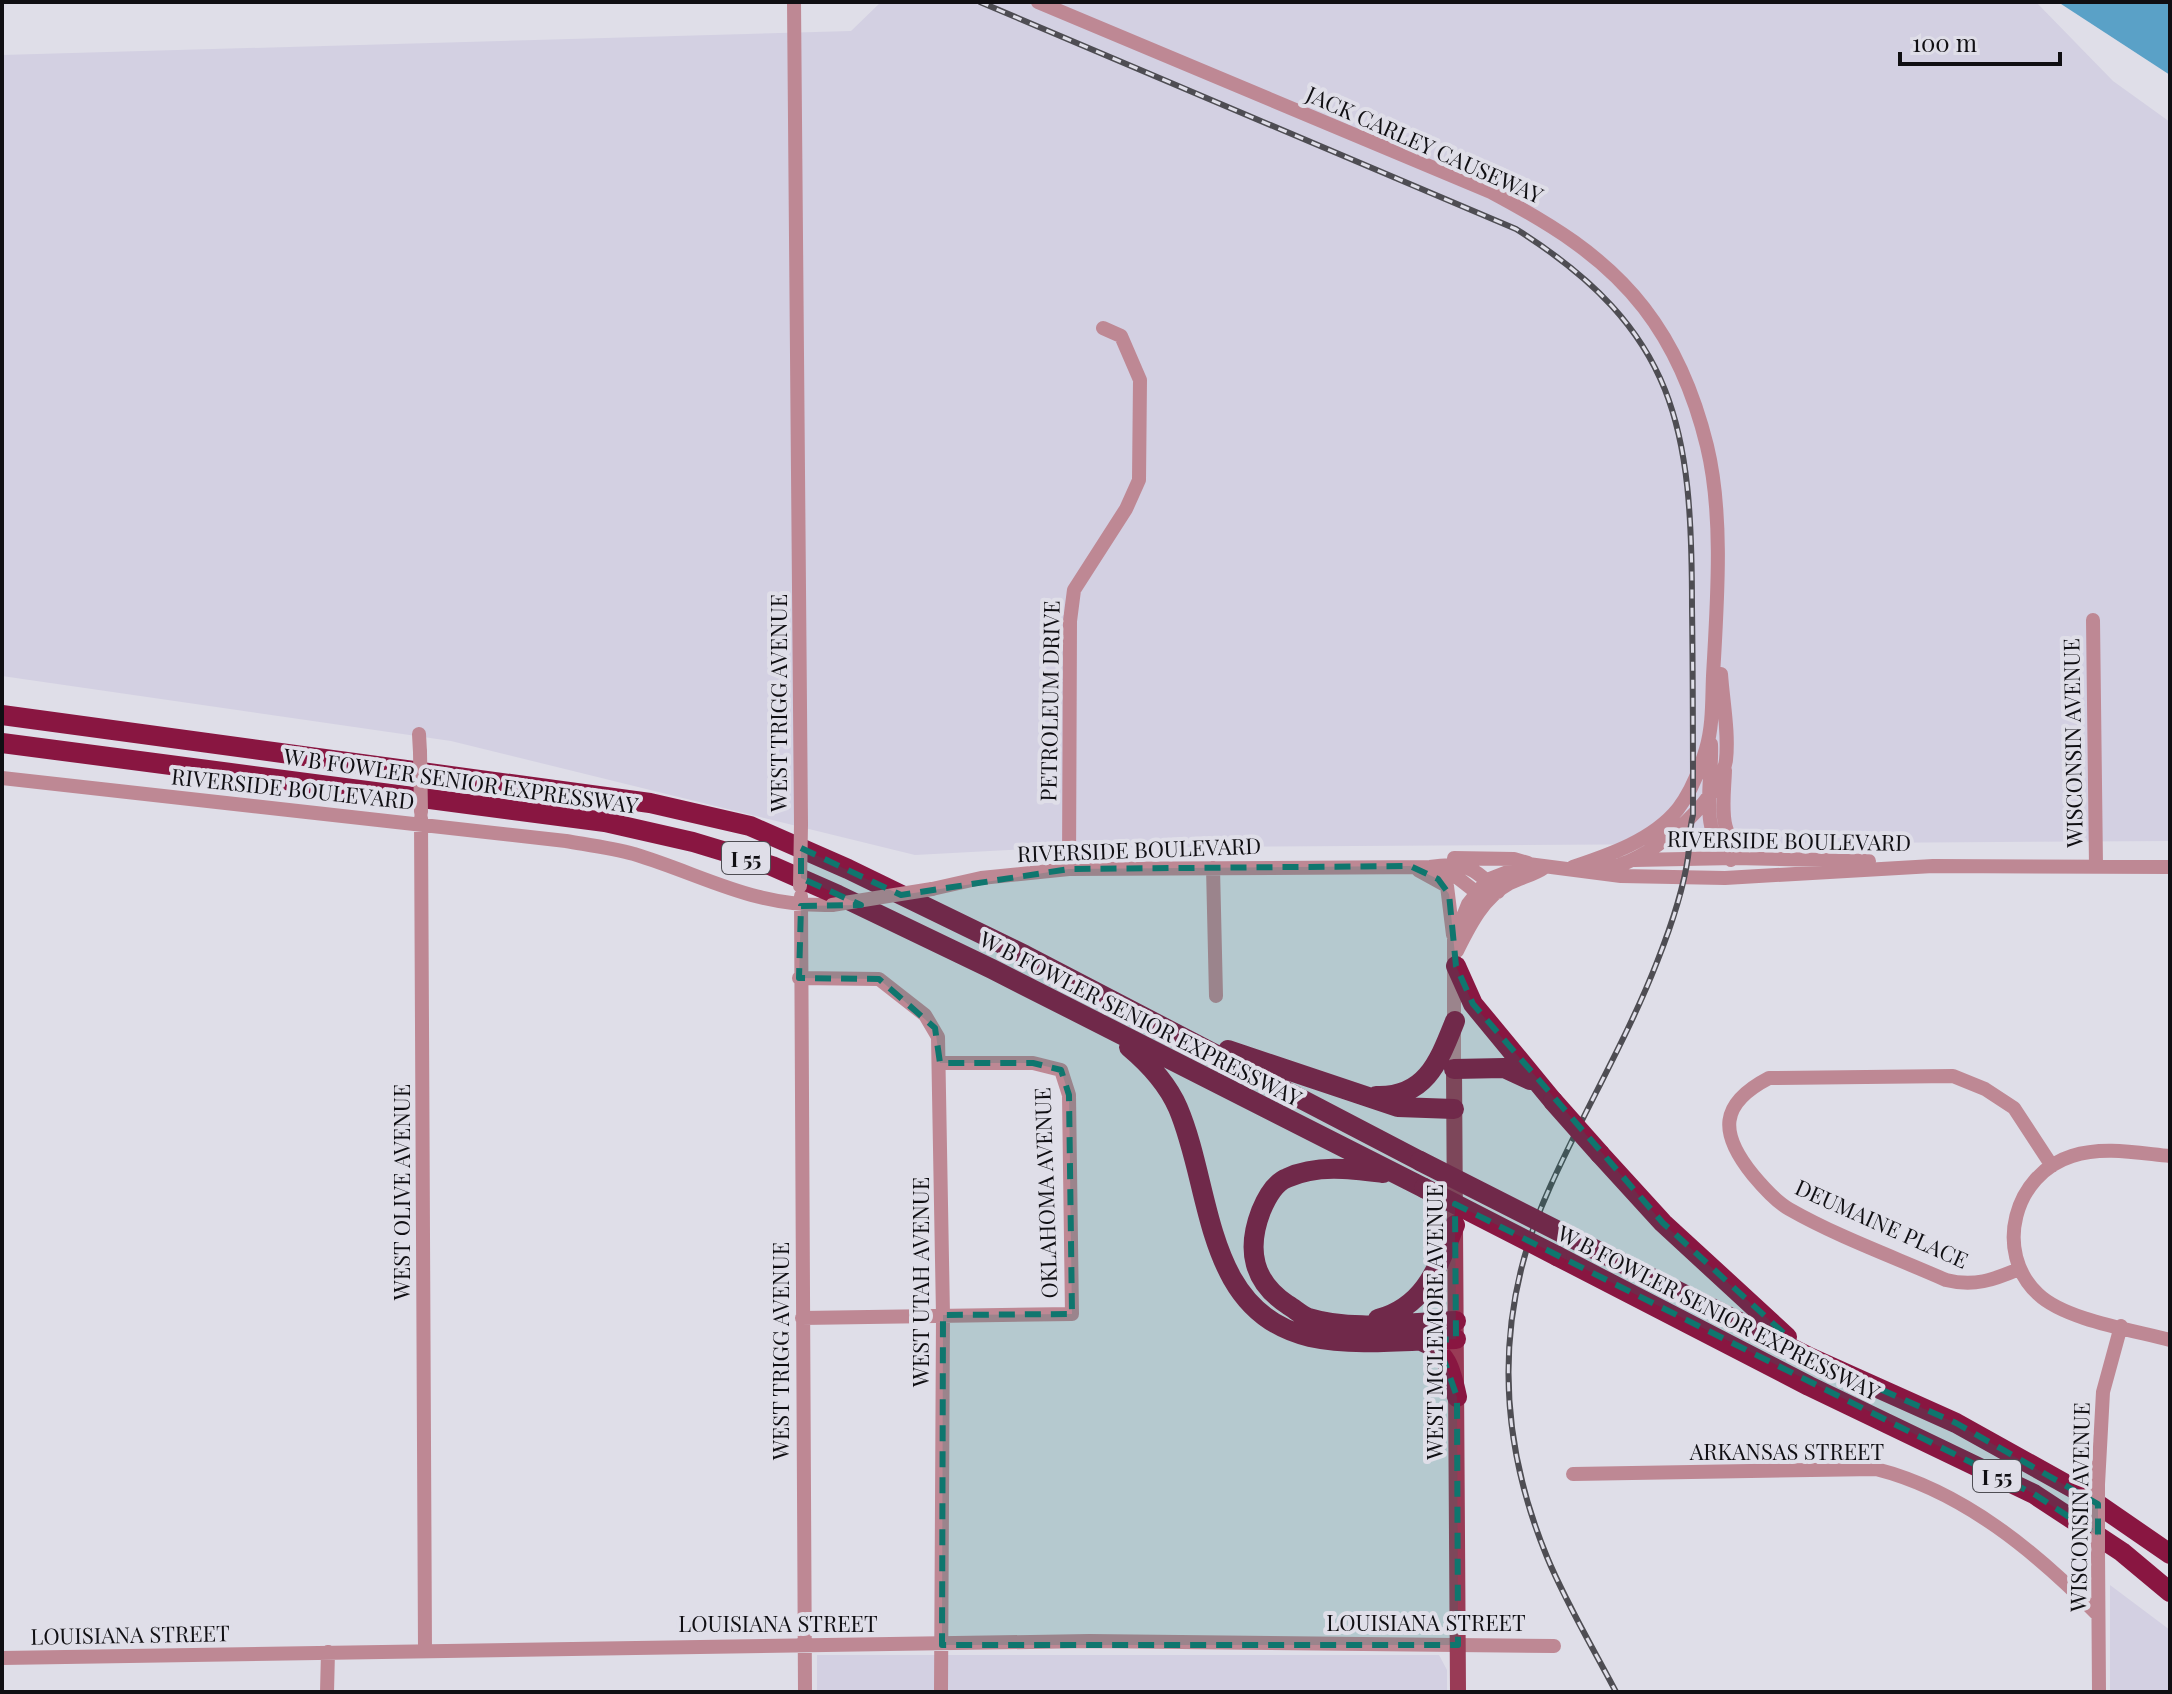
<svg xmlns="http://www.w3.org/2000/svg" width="2172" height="1694" viewBox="0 0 2172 1694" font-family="'Playfair Display',serif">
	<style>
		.built { fill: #d3d0e2 }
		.water { fill: #5aa1c7 }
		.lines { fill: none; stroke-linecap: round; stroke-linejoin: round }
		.minor { stroke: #be8894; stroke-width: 14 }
		.major { stroke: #993b56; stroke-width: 16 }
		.highway { stroke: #891641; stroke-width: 20 }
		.rail-casing { stroke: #4e4d53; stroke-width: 6 }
		.rail { stroke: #dfdee8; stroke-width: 3; stroke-dasharray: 9; stroke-linecap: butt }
		.minor-bridge { stroke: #be8894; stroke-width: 14 }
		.highway-bridge { stroke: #891641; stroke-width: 20 }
		.marked { fill: #0f766e; fill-opacity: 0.2; stroke: #0f766e; stroke-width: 6; stroke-dasharray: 16 10; stroke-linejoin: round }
		.labels { text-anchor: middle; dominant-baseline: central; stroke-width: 8; stroke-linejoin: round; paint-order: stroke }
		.shield { fill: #dfdee8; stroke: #4e4d53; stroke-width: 2 }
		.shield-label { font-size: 20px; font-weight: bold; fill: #100f13 }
		.street-label { font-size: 22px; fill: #100f13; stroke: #dfdee8 }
	</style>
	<rect width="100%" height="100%" fill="#dfdee8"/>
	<path class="built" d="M881,2H2036L2113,81L2170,122V841L1045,848L915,855L451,741L2,676V55L851,31Z
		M2110,1585L2170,1630V1692H2110Z
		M817,1655H1439L1447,1670V1692H817Z"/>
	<path class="water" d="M2058,2H2170V75Z"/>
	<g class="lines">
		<path class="minor" d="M794,2L801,824
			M1038,2L1491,192C1549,223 1603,255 1644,308C1675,348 1695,397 1707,446C1724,516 1717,604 1713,676C1712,700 1713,726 1706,749C1700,769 1691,792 1678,809C1653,840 1609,855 1573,867
			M2093,620L2096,866
			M419,734L420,752
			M1711,744C1713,782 1697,833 1731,860
			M1725,770C1724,803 1715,841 1752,855
			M2,778L566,841C589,845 612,848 634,854C706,876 753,907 832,905
			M421,818L425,1650
			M1454,858L1514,859L1528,863
			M1634,860L1735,858L1869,861
			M1213,868L1216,996
			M1434,868L1458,878L1481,896
			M1602,868C1642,869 1721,801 1726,760C1729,733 1723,702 1721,674
			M1069,869L1070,621L1074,590L1126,509L1139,480L1140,380L1121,336L1103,328
			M1418,870L1447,886L1453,935
			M932,889L981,878L1069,869L1430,867C1464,862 1473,866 1498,892
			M801,896L805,1692
			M1457,951C1470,925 1483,898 1510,883C1522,877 1534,875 1545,867
			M799,978L879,979L925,1015L938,1037L943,1315L941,1692
			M1454,1069V939L1468,904L1487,880L1528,864L1621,876L1725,878L1933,866L2170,867
			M2170,1156C2138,1153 2103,1146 2072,1156C2014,1174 1993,1252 2038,1294C2065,1320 2133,1330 2170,1340
			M2019,1269C1993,1280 1974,1287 1946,1280C1894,1257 1838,1237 1789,1209C1775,1201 1763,1187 1753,1175C1719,1133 1719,1104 1769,1078L1953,1076L1985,1089L2014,1108L2052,1166
			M802,1318L1072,1314L1069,1095L1061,1070L1033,1063H940
			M1573,1474L1876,1469C1963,1491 2036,1552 2098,1615
			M2098,1484L2103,1392L2121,1326
			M2098,1551L2099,1692
			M2,1658L1089,1641L1554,1646
			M327,1692L328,1652"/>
		<path class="major" d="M1454,1069L1458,1692"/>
		<path class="highway" d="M2,715L650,803L750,826L848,869L1025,955L1420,1161
			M2,743L605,822L693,842L772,866L838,895L992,969L1424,1188
			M1456,966L1473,1004L1553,1101
			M1129,1047C1148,1063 1168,1085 1178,1108C1213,1190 1203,1312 1310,1337C1356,1347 1410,1340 1456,1339
			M1228,1050L1398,1107L1454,1109
			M1454,1069L1504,1068L1530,1080
			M1376,1096C1426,1098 1439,1061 1455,1021
			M1600,1154L1663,1223L1787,1337
			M1383,1173C1352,1169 1317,1164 1287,1178C1274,1183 1266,1199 1261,1211C1246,1250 1253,1282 1288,1305C1295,1309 1302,1316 1309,1318C1354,1332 1410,1322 1456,1321
			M1564,1234L1811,1358L1956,1423L2080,1492L2170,1554
			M1557,1256L1809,1386L2034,1494L2122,1552L2170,1592
			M1378,1319C1426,1306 1438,1266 1455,1225
			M1419,1340C1447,1351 1451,1369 1457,1397"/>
		<defs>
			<path id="rail" d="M980,2L1516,229C1678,331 1692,428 1692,608C1693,677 1693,746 1693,815C1689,829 1690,843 1688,857C1683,893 1670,929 1657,962C1627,1039 1584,1111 1550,1187C1494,1310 1496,1433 1547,1557C1566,1603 1593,1648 1616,1692"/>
		</defs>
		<use href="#rail" class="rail-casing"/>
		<use href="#rail" class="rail"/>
		<path class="minor-bridge" d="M420,752L421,812
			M800,886L801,824
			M832,905L932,889
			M2098,1484V1551"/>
		<path class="highway-bridge" d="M1553,1101L1600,1154
			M1420,1161L1564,1234
			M1424,1188L1557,1256"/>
	</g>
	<path class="marked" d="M801,848L901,895L1069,869L1410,866L1438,879L1449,894L1456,966L1473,1004L1663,1223L1811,1358L1956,1423L2098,1504V1536L2034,1494L1455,1204L1456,1339L1437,1340L1457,1397L1458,1645H942L943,1315L1072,1314L1069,1095L1061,1070L1033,1063H940L935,1028L879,979L799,978L801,906L861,905L801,878Z"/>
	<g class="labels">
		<g class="shield">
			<rect x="722" y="842" width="48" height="32" rx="6"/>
			<rect x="1973" y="1460" width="48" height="32" rx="6"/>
		</g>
		<g class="shield-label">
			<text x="746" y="858">I 55</text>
			<text x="1997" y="1476">I 55</text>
		</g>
		<g class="street-label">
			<text transform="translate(1425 144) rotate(24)">JACK CARLEY CAUSEWAY</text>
			<text transform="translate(1049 701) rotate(-89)">PETROLEUM DRIVE</text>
			<text transform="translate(778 703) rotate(-90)">WEST TRIGG AVENUE</text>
			<text transform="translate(2072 743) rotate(-91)">WISCONSIN AVENUE</text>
			<text transform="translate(461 780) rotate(8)">W B FOWLER SENIOR EXPRESSWAY</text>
			<text transform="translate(293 788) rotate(6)">RIVERSIDE BOULEVARD</text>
			<text transform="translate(1789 840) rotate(1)">RIVERSIDE BOULEVARD</text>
			<text transform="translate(1139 849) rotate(-2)">RIVERSIDE BOULEVARD</text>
			<text transform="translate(1141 1018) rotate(27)">W B FOWLER SENIOR EXPRESSWAY</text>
			<text transform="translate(401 1192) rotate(-90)">WEST OLIVE AVENUE</text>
			<text transform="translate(1045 1193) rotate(-92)">OKLAHOMA AVENUE</text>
			<text transform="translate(1882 1223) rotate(24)">DEUMAINE PLACE</text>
			<text transform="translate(920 1282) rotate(-90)">WEST UTAH AVENUE</text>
			<text transform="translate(1719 1312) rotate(27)">W B FOWLER SENIOR EXPRESSWAY</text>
			<text transform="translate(1434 1322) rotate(-90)">WEST MCLEMORE AVENUE</text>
			<text transform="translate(780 1351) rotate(-90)">WEST TRIGG AVENUE</text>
			<text x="1787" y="1451">ARKANSAS STREET</text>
			<text transform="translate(2079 1507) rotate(-89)">WISCONSIN AVENUE</text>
			<text x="1426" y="1622">LOUISIANA STREET</text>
			<text x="778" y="1623">LOUISIANA STREET</text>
			<text transform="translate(130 1634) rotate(-1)">LOUISIANA STREET</text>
		</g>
	</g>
	<rect width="2172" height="1694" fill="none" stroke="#100f13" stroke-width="8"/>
	<path d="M1900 52v12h160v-12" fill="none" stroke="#100f13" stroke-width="4"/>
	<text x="1912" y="52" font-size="24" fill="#100f13" stroke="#dfdee8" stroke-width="6" paint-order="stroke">100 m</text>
</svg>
